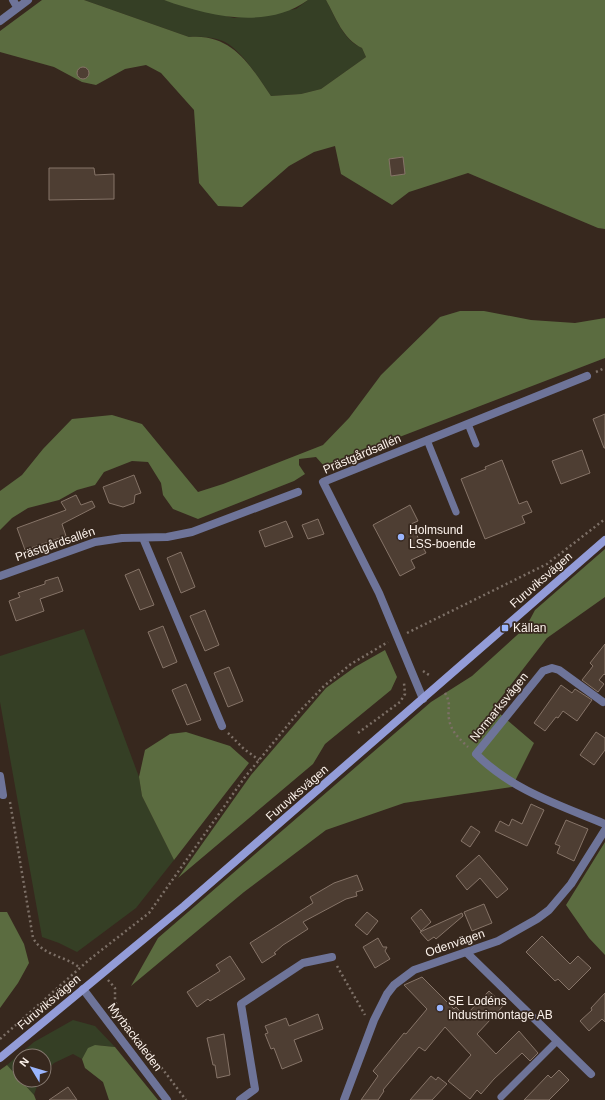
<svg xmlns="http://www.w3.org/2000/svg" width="605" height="1100" viewBox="0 0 605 1100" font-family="Helvetica,sans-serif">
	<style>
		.green { fill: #353f25 }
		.forest { fill: #5b6c40 }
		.building { fill: #4e3e33; stroke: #867468 }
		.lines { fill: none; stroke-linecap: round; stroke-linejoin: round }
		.path { stroke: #7d7067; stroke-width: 2.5; stroke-dasharray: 2 3; stroke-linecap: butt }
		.service { stroke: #6e7499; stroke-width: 7 }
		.minor { stroke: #6e7499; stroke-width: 8 }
		.tertiary { stroke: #6e7499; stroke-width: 8 }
		.secondary { stroke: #939cd8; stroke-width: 8 }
		.poi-dot { fill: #9ab5fd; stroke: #37281e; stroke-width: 1.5 }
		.labels { text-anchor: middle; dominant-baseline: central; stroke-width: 3.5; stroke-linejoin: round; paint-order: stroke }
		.street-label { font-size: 12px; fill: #fcf2eb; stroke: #37281e }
		.poi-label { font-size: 12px; fill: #fcf2eb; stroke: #37281e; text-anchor: start }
	</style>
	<rect width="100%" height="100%" fill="#37281e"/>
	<path class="green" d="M84,0H164L234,18L296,9L308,0H326C336,18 343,40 362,48L366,57L321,89L301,94L271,96C260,80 243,52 225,42C216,37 199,36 189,37Z
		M84,629L139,777L142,796L174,860L136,908L77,952L59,943L42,937L0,702V656Z
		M73,1020L95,1026L115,1047C97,1045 92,1042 82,1059L73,1054L54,1063L44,1073V1056H20V1080H39L34,1095L7,1065L34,1042Z"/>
	<path class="forest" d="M42,0H84L189,37C232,33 250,65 271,96L301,94L321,89L366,57L362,48C343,39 336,18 326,0H605V229L598,228L468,173L409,192L392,205L341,174L335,146L314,152L289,166L242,207L218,206L199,183L194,110L161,73L146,65L125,69L96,85L82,82L54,67L0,52V31Z
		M164,0H308C267,30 208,16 164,0Z
		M460,311H484L531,320L575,323L605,318V358L324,466L316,457L299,459V465L305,474L294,481L198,519L173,509L163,495L161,483L148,462L132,461L104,472L95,485L77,490L59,500L28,508L12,518L0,530V491L22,475L43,449L72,419L112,415L142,424L198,492L223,484L323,445L349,418L381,375L440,317Z
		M605,549V597L547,638L493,708L534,743L512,787L404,803L326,830L244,892L131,986L158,938L431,702L472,676L526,627L535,610Z
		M385,650L397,677L391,690L325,744L313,764L178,878L251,775L326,688L355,667Z
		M186,732L230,746L249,763L174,860L142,796L139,777L145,750L170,734Z
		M605,842V955L589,938L566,905Z
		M0,912H7L24,944L29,963L18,983L0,1008Z
		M95,1045L115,1047L158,1100H109L103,1082L85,1068L82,1059L88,1048Z
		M7,1065L34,1095L36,1100H0V1070Z"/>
	<path class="building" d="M77 73a6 6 0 1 1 12 0a6 6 0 1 1-12 0Z
		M403,157L405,174L391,176L389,159Z
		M49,168H94L95,175L114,174V199L49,200Z
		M605,414V448H604L593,419Z
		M582,450L590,473L561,484L552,461Z
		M502,460L519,504L527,501L532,512L522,516L525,523L485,539L461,479L486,469L485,467Z
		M134,475L141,493L135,495L134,503L123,507L109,503L103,487Z
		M76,495L81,505L92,501L95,507L62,524L66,536L25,550L17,528L66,510L61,502Z
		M410,505L418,521L411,524L426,553L411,560L415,568L400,576L373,525Z
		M318,519L324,534L308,539L302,525Z
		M286,521L293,537L265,547L259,531Z
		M181,552L195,587L181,593L167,558Z
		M139,569L154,605L140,610L125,575Z
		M58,577L63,591L40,599L44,611L16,621L9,601L20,597L18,593L45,584V581Z
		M205,610L219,645L205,651L190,616Z
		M163,626L177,662L163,668L148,632Z
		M605,644V675L604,674L599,680L604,684L598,692L582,680L593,666L590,663Z
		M229,667L243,701L228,707L214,673Z
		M186,684L201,720L187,725L172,690Z
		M561,685L572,693L575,689L592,700L577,721L563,711L558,718L556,717L545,731L534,723Z
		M596,732L605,738V750L594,765L580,755Z
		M531,804L544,810L527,846L495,831L500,821L509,826L512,819L522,824Z
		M566,820L588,829L574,861L557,853L560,846L555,844Z
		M471,826L480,832L470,847L461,841Z
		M479,855L508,889L497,898L480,878L467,890L456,876Z
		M357,875L363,890L356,892L357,896L346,899L303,922L308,929L283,945L274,953L276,954L262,963L250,943L313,903L310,897L334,883Z
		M484,904L492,923L472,931L464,912Z
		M421,909L431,922L421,931L411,918Z
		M367,912L378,921L367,935L355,925Z
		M462,913L463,916L436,939L434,937L428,941L420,932Z
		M542,936L570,964L578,956L591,968L569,990L558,979L555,981L526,952Z
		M378,938L383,947H387L385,951L390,959L375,968L363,947Z
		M230,956L245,979L210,1001L208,999L197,1007L187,992L220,971L216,965Z
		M422,977L454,1009L456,1007L465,1016L489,991L504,1005L477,1034L496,1054L519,1031L538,1053L530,1061L522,1053L494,1079L481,1094L477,1090L470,1099L448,1081L471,1055L445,1027L425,1051L419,1047L383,1090L384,1091L378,1100H361L378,1076L373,1071L404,1033L406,1034L427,1009L404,985Z
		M605,993V1022L602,1019L589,1031L580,1021L592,1010L591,1008Z
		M318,1014L323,1029L294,1040L302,1061L282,1069L274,1048L271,1049L265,1034L268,1033L265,1026L286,1018L289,1026Z
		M224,1034L230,1075L217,1078L215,1065H213L207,1038Z
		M559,1070L569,1080L549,1100H524L548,1075L551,1078Z
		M431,1076L436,1080L438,1077L447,1084L432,1100H410Z
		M68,1087L77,1100H49Z"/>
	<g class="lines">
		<path class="path" d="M596,372L605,368
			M407,633L547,564L605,519
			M423,671L429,675
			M445,693C452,705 447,707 449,719C451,732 460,739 468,747
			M228,733L244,749L259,760
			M358,733L400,702L405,694L404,683
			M10,802L33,938C43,956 64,955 80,968
			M337,966L365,1015
			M108,980L115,988V1000L118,1010L186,1100
			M0,1039L90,959L149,913L245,777L297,714L324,686L351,664L388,642"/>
		<path class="service" d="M468,424L476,444
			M427,440L456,512
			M501,1097L557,1041"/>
		<path class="minor" d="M13,0L17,7
			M0,21L28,0
			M143,538L222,726
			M0,576L95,542L122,538L167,537L192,532L298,492
			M423,699L379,593L323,482L587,376
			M603,702L559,670L552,668L543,671L476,754C512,790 559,805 605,824
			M0,776L3,795
			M467,953L591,1074
			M240,1100L255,1089L241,1004L303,963L332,957
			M344,1100L374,1020L387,994L394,985L414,970L498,941L537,919L549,910L571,884L605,830"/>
		<path class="tertiary" d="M83,989L167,1100"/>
		<path class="secondary" d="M0,1058L184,906L605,540"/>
	</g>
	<g class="poi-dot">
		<circle cx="401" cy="537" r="4"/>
		<rect x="501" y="624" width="8" height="8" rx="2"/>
		<circle cx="440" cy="1008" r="4"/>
	</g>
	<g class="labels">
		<g class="street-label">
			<text transform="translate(362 454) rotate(-23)">Prästgårdsallén</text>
			<text transform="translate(55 544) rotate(-19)">Prästgårdsallén</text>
			<text transform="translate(541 580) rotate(-41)">Furuviksvägen</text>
			<text transform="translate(499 707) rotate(-51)">Normarksvägen</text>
			<text transform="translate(297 793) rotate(-41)">Furuviksvägen</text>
			<text transform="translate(455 943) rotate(-19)">Odenvägen</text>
			<text transform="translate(49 1002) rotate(-40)">Furuviksvägen</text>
			<text transform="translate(135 1037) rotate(53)">Myrbackaleden</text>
		</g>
		<g class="poi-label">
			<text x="409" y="530">Holmsund<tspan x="409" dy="14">LSS-boende</tspan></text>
			<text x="513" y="628">Källan</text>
			<text x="448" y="1001">SE Lodéns<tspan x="448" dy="14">Industrimontage AB</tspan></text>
		</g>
	</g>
	<g transform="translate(32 1068) rotate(308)"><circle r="19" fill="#37281e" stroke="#867970"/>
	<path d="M0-3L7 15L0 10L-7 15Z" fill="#9ab5fd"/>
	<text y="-6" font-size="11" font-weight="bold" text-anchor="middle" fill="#fcf2eb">N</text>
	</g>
</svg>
